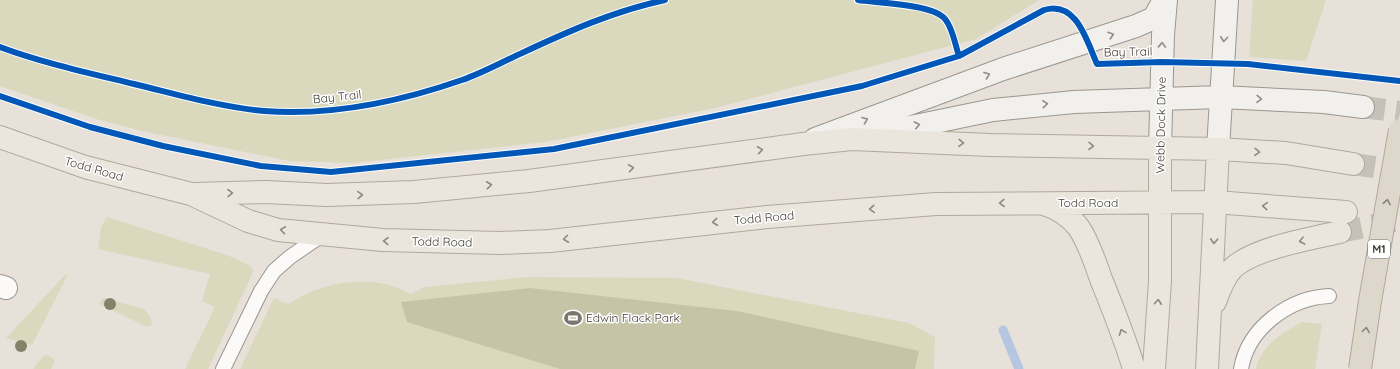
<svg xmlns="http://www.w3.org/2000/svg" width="1400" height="369" font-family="Quicksand,sans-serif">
	<rect width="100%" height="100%" fill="#e7e1da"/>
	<path fill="#dad9be" d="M0,0H1039L976,39L715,108L546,142L353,163L289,161L142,131L96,119L0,86Z
		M1253,0H1326L1306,61L1249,57Z
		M107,217L227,255L249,265L254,270L208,369H185L215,307L202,301L210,274L98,249L101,227Z
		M65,275L67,276L32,345L6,338Z
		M527,277L677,278L909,323L935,337L934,369H240L274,298L288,304C323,281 373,272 411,294L425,287Z
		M104,298L145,309L152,321L151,326H145L100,304L101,300Z
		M1302,322L1322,324L1315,369H1256C1260,346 1282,333 1302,322Z
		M45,354L55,360L51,369H33Z"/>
	<path fill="#c5c4a7" d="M530,288L737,311L919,351L915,369H560L407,322L401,302Z"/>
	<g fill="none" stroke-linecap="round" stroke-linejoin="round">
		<path stroke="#b5c6e1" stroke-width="9" d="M1003,330L1019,369"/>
		<path stroke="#c6c0b9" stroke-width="22" stroke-dasharray="22 11" stroke-linecap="butt" d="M1363,107L1400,112"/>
		<path stroke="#c6c0b9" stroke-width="22" stroke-dasharray="22 11" stroke-linecap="butt" d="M1353,164L1400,171
			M1340,232L1400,220"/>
		<g stroke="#9a9690" stroke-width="16">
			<path id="service" d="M223,369L261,291L274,271L290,257L322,235
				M1241,369C1248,328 1289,298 1329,296"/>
		</g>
		<g stroke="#9a9690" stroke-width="24">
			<path id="minor" d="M0,286L6,288"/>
		</g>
		<g stroke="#9a9690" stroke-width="24">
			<path id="secondary" d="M867,136L993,110L1074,102L1220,97L1324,102L1363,107
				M815,139L1003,69L1136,26L1154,18L1164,0
				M1160,148L1163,35L1166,0
				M1218,149L1227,0"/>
		</g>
		<g stroke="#b0a899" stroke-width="24">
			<path id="primary" d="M0,137L85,167L191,194L248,221L278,230L383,240L500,243L550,241L767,217L936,204L1215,202L1346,212
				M194,194L266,192L327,195L414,192L529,181L803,144L852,139L990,145L1218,149L1286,153L1353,164
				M1044,204C1057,208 1070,216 1079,228C1089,243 1095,262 1101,279C1113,309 1125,338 1134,369
				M1215,302C1219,291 1223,279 1231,270C1250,249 1312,238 1340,232
				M1154,369L1160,281V148
				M1207,369L1218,149"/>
		</g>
		<use href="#service" stroke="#fbfaf9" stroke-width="14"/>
		<use href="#minor" stroke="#fbfaf9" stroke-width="22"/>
		<use href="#secondary" stroke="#f2f0ec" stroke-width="22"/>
		<use href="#primary" stroke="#eae6de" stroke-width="22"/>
		<g stroke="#b0a899" stroke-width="24" stroke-linecap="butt">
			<path id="motorway-bridge" d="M1360,369L1370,301L1400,130"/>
		</g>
		<use href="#motorway-bridge" stroke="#ded8cc" stroke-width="22"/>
		<g stroke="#fff" stroke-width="8">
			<path id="cycleway" d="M858,0C878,3 933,4 945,19C953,28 955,45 959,56
				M0,47C43,63 89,73 134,84C176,94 220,107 264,111C330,116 399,102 462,80C482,73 502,62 522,53C569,31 614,11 665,0
				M0,96L90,127L163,146L261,166L331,172L554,149L862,86L959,56L1044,10C1077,0 1087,42 1097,64L1162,62L1248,64L1400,81"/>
		</g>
		<use href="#cycleway" stroke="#0057b8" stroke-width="6"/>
	</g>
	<g fill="#85826a">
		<circle cx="110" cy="304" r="6"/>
		<circle cx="21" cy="346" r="6"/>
	</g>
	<defs><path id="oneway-chevron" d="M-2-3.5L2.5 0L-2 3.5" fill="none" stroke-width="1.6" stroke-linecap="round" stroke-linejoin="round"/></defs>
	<g stroke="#908d88">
		<use href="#oneway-chevron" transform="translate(1111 35) rotate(-18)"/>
		<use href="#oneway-chevron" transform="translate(1224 39) rotate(95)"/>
		<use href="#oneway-chevron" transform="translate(1162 45) rotate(-88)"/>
		<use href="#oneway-chevron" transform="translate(987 75) rotate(-21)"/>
		<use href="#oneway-chevron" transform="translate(1259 99) rotate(3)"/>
		<use href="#oneway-chevron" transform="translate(1045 104) rotate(-5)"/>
		<use href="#oneway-chevron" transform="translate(865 120) rotate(-21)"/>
		<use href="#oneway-chevron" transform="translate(917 125) rotate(-12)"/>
	</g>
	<g stroke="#8c8882">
		<use href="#oneway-chevron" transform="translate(961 143) rotate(3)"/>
		<use href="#oneway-chevron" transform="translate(1091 146) rotate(1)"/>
		<use href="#oneway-chevron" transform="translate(760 150) rotate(-8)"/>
		<use href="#oneway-chevron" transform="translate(1257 152) rotate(3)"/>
		<use href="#oneway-chevron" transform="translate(631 168) rotate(-8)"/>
		<use href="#oneway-chevron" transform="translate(489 185) rotate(-6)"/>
		<use href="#oneway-chevron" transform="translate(230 193) rotate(-2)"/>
		<use href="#oneway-chevron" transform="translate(360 195) rotate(-2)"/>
		<use href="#oneway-chevron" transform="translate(1002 203) rotate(179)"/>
		<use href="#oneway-chevron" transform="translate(1265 206) rotate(-176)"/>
		<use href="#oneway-chevron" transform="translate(872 209) rotate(176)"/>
		<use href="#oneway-chevron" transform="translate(715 222) rotate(174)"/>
		<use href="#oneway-chevron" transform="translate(283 230) rotate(-172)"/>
		<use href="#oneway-chevron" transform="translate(566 239) rotate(173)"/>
		<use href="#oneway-chevron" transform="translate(386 241) rotate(-177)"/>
		<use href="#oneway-chevron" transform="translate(1214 241) rotate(93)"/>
		<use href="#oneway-chevron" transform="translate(1302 241) rotate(166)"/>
		<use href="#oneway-chevron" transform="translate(1158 302) rotate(-86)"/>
		<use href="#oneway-chevron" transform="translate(1122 332) rotate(-111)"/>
	</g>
	<g stroke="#87827a">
		<use href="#oneway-chevron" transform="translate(1387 202) rotate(-80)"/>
		<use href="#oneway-chevron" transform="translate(1366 330) rotate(-82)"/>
	</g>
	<defs>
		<g id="stadium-bare" transform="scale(1.38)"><path d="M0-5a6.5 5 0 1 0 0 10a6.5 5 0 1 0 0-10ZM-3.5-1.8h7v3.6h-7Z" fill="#7a7670" stroke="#fff" stroke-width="2.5" paint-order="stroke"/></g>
	</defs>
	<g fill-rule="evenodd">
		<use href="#stadium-bare" x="573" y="318"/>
	</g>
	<g text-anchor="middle" stroke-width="3" stroke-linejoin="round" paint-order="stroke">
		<rect fill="#fff" stroke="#797673" stroke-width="1" x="1368" y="240" width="22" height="18" rx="3"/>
		<g font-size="11" font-weight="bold" fill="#403c37">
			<text x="1379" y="253">M1</text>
		</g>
		<g font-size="12" fill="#403c37" stroke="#fff">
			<text transform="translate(1128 52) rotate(-1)" y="4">Bay Trail</text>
			<text transform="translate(337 97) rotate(-6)" y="4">Bay Trail</text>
			<text transform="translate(1161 125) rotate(-89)" y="4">Webb Dock Drive</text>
			<text transform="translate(94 169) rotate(16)" y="4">Todd Road</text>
			<text x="1088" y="207">Todd Road</text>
			<text transform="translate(764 218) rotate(-5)" y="4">Todd Road</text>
			<text transform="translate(442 242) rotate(1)" y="4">Todd Road</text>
		</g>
		<g font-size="12" fill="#403c37" stroke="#fff" text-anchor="start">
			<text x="586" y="322">Edwin Flack Park</text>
		</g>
	</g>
</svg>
